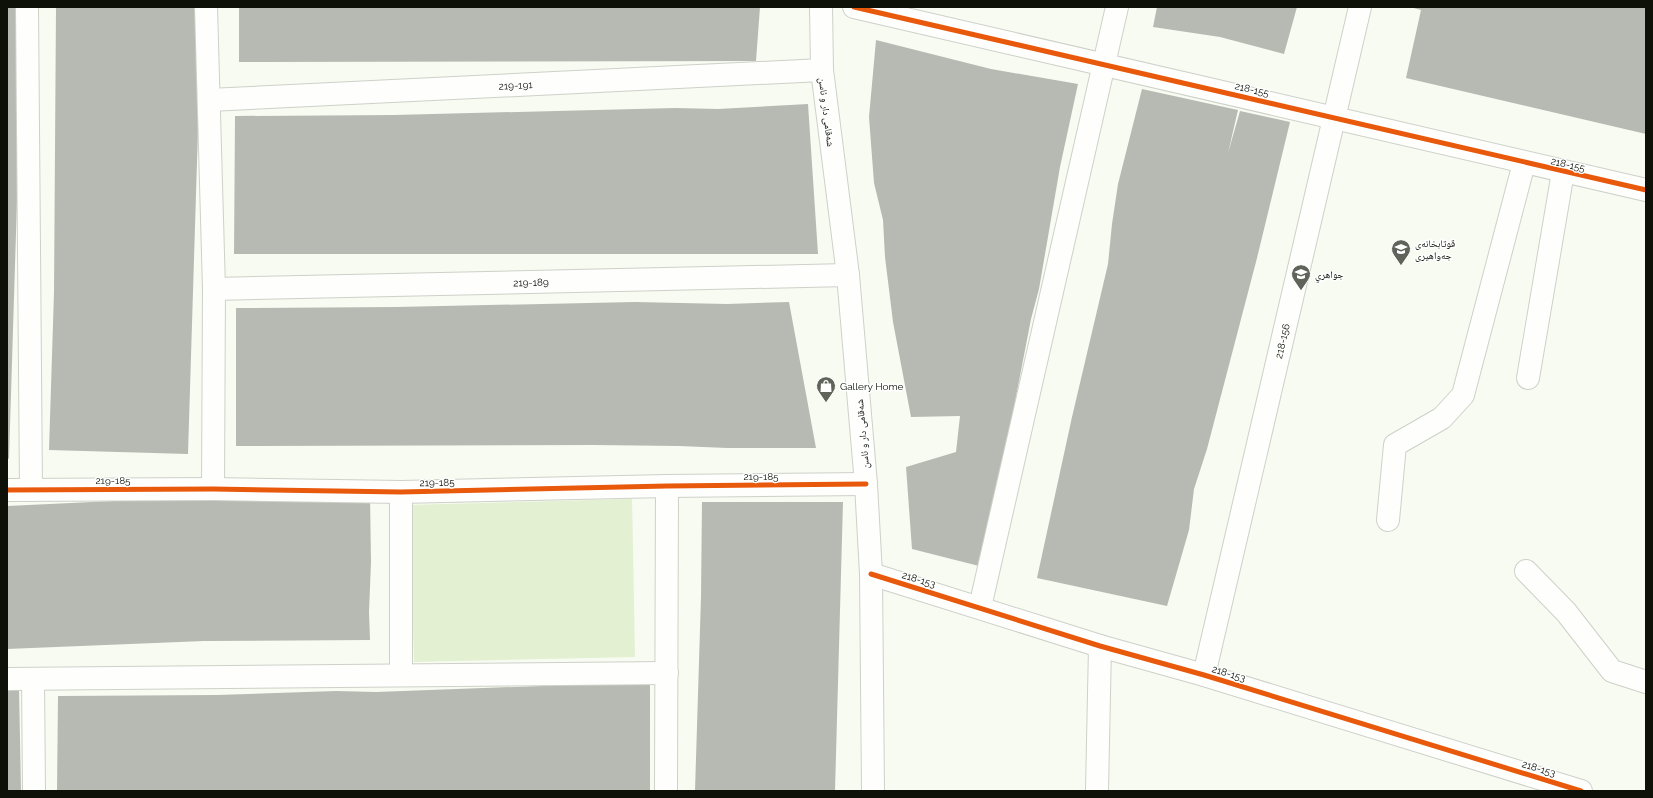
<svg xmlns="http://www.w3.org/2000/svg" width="1653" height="798" font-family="Raleway,'Noto Naskh Arabic',sans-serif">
	<rect width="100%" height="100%" fill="#f7fbf2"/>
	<path fill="#e3f0d1" d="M632,499L635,657L414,662L410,505Z"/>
	<path fill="#b7bab2" d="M7,7H23L9,459L7,458Z
		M56,7H198L199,97L188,454L49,450L54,292Z
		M239,7H760L756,61L239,62Z
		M1157,7H1297L1284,54L1220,37L1153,27Z
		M1410,7H1646V134L1406,78L1421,10Z
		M876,40L991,69L1078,84L1060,167L1039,289L1031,319L983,567L912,549L906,467L956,452L960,416L911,417L893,322L885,257L883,220L874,183L869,117Z
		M1142,89L1238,110L1228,153L1240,111L1290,122L1257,258L1207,449L1194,489L1189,530L1167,606L1037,578L1072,417L1108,264L1112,224L1118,184Z
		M808,104L818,254H234L235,116L394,115L675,108L718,109Z
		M635,302L727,304L789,302L816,448H727L679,446L594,445L236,446V308L396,307Z
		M370,495L371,562L369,612L370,640L204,641L7,649V506L135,500Z
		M702,502H843L835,791H695L701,597Z
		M650,682V791H57L58,696L217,695L336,691L376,692Z
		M7,687H19L21,791H7Z"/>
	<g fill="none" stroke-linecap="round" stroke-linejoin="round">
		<g stroke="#cdd1c8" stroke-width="24">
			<g id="minor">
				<path d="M27,7L31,490"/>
				<path d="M206,7L214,289L213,489"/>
				<path d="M821,7L822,70L848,275L866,484L871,574L873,791"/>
				<path d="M854,7L1646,190"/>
				<path id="s1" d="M209,100L822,70"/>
				<path id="s2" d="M214,289L848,275"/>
				<path d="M1528,378L1563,172"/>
				<path d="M7,490L213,489L401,492L667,486L866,484"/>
				<path d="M401,492V675"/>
				<path d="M1388,520L1395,445L1442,418L1463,395L1524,163"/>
				<path d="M1526,571L1566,612L1612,671L1646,682"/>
				<path d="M871,574L1100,646L1204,675L1581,791"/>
				<path d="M980,607L1117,7"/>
				<path id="s3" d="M1204,675L1360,7"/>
				<path d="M7,679L667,673"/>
				<path d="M33,679L34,791"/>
				<path d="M666,791L667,486"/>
				<path d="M1097,791L1100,646"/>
			</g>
		</g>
		<use href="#minor" stroke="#fefefd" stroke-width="22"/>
		<g stroke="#fff" stroke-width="8">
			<path id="cycleway" d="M854,7L1646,190
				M7,490L213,489L401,492L667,486L866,484
				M871,574L1100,646L1204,675L1581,791"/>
		</g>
		<use href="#cycleway" stroke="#e8590c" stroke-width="5"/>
	</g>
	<defs>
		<g id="school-pin" transform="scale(1)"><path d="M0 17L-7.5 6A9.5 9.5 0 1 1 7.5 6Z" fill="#5f635a" stroke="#fff"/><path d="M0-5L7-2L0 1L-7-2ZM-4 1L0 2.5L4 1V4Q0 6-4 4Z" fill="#fff"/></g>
		<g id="shop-pin" transform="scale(1)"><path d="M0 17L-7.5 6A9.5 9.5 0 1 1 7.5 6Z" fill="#5f635a" stroke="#fff"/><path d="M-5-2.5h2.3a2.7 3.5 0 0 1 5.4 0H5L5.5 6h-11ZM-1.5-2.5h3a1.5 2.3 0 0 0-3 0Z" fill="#fff"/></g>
	</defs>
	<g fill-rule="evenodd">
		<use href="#school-pin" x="1401" y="249"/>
		<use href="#school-pin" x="1301" y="274"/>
		<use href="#shop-pin" x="826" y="386"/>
	</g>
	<g text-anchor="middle" stroke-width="3" stroke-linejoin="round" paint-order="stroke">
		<g font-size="10" fill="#0d1108" stroke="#fff">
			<text dy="4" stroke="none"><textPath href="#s1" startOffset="307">219-191</textPath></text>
			<text transform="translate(1252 89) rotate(13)" y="4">218-155</text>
			<text transform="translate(827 112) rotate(83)" y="4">شەقامی دار و ئاسن</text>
			<text transform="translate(1568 164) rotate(13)" y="4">218-155</text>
			<text dy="4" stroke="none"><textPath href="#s2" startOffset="317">219-189</textPath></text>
			<text dy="4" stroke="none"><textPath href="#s3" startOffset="343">218-156</textPath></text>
			<text transform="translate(862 434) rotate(-95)" y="4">شەقامی دار و ئاسن</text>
			<text x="761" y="480">219-185</text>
			<text x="113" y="484">219-185</text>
			<text transform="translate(437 482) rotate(-1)" y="4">219-185</text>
			<text transform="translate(919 579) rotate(17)" y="4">218-153</text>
			<text transform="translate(1229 673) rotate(17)" y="4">218-153</text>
			<text transform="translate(1539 768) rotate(17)" y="4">218-153</text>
		</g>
		<g font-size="10" fill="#0d1108" stroke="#fff" text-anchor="start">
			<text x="1415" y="247">قوتابخانەی<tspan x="1415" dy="12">جەواهیری</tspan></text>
			<text x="1315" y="278">جواهري</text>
			<text x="840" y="390">Gallery Home</text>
		</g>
	</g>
	<rect width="1653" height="798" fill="none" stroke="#0d1108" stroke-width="16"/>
</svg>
